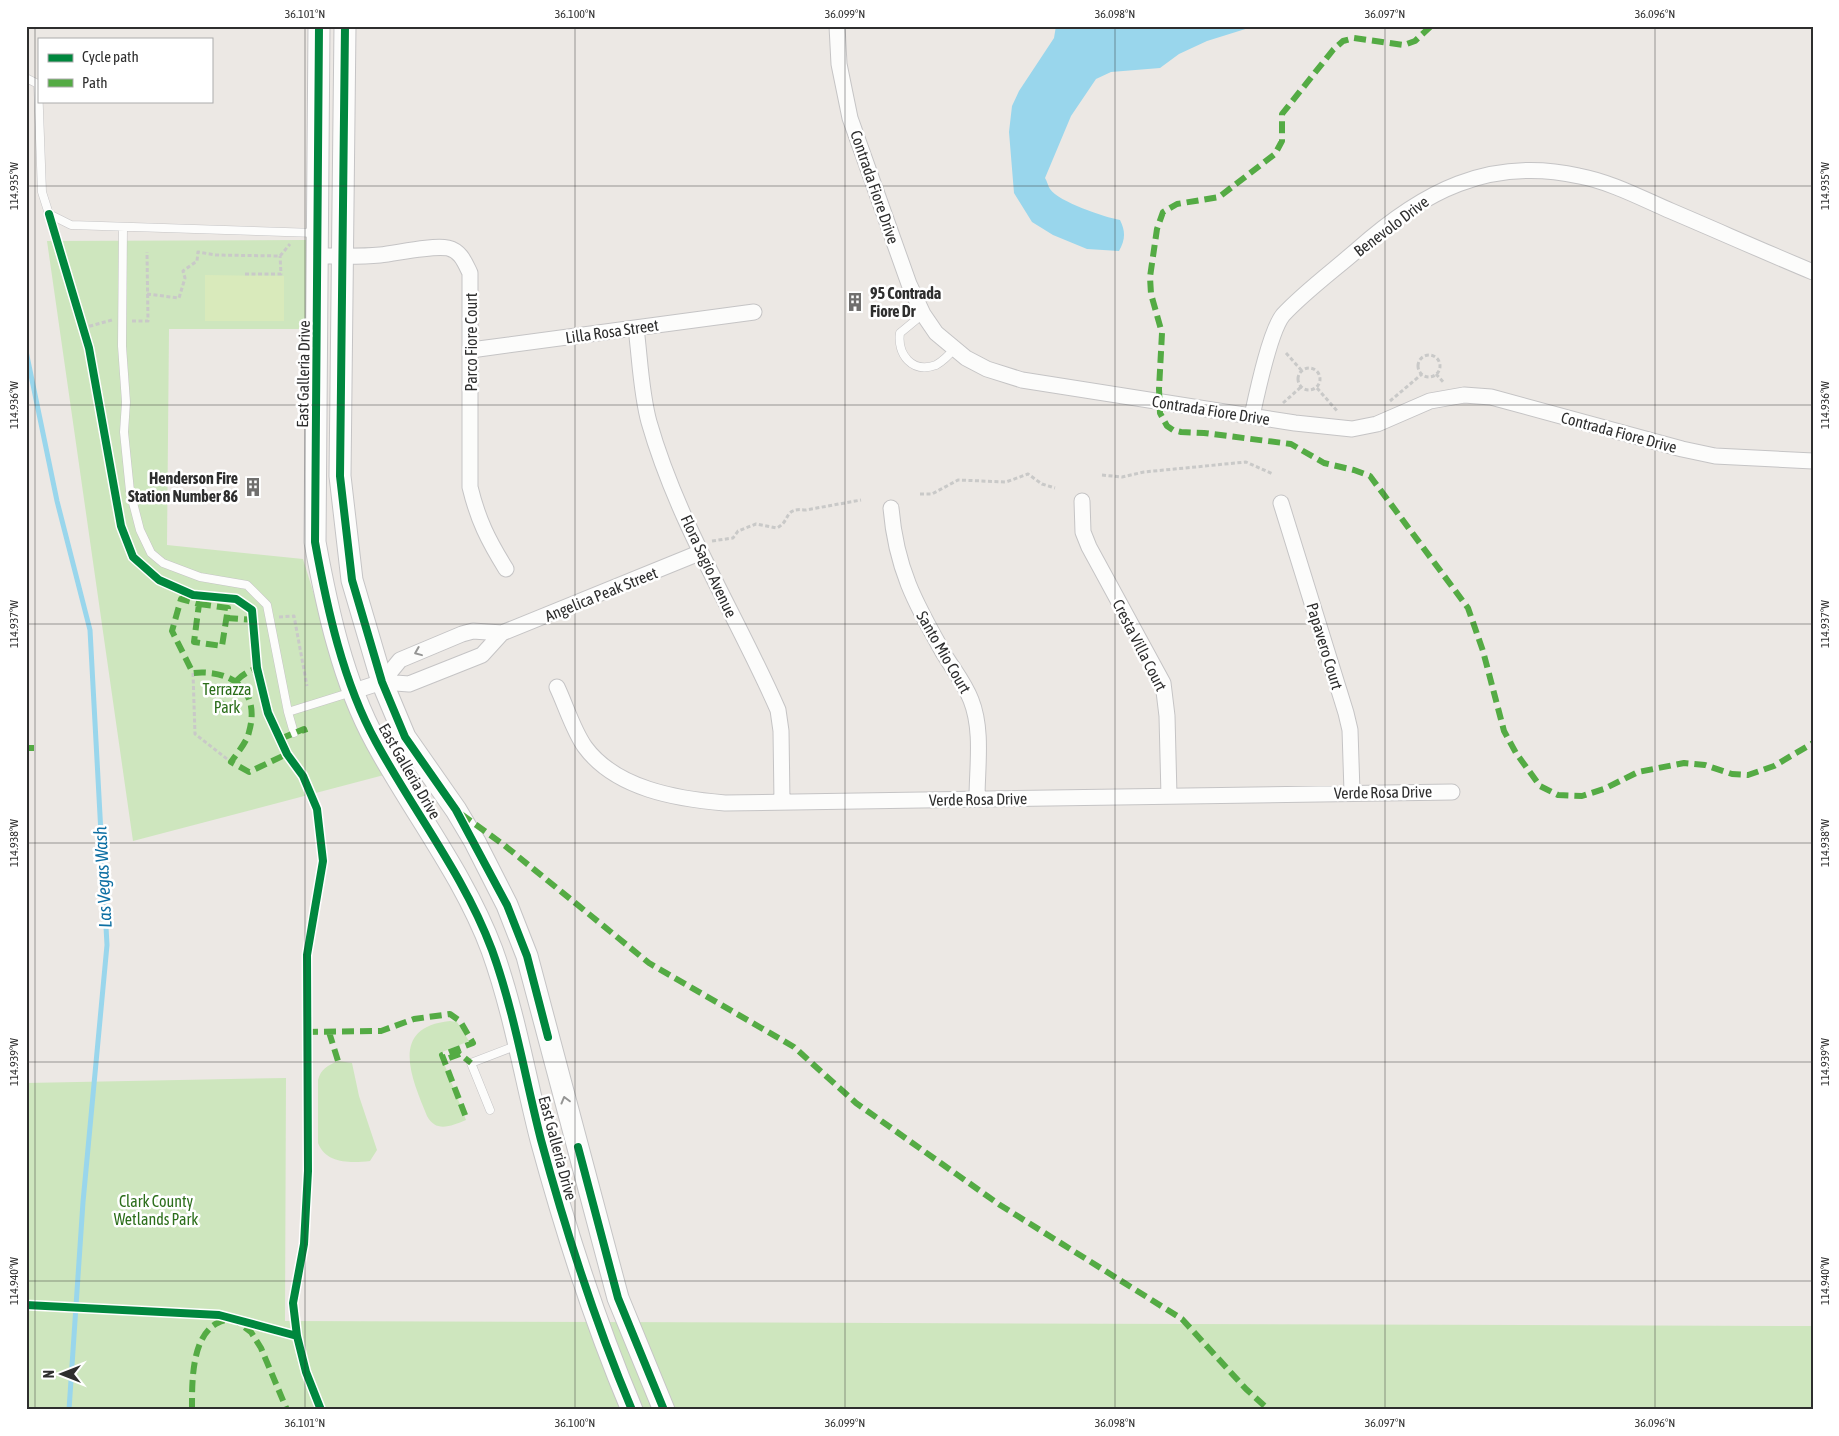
<svg xmlns="http://www.w3.org/2000/svg" width="1839" height="1436" font-family="'Asap Condensed',sans-serif">
	<rect width="100%" height="100%" fill="#ece8e4"/>
	<path fill="#cee6be" d="M306,240V329H169L167,545L303,559L349,708L384,775L133,841L47,241Z
		M450,1021L457,1022L469,1041L440,1053L466,1120C451,1126 436,1133 427,1116C412,1079 388,1027 450,1021Z
		M338,1061L352,1063L359,1096L377,1150L370,1161C351,1163 326,1164 318,1143V1080C321,1069 327,1066 338,1061Z
		M286,1078L285,1321L1813,1326V1410H26V1083Z"/>
	<path fill="#d9eabb" d="M205,275L284,276V321H205Z"/>
	<path fill="#99d6ec" d="M1056,26H1255L1207,41L1179,54L1160,68L1111,72L1096,79L1071,116L1045,178C1047,181 1048,186 1050,189C1059,202 1104,217 1120,220C1126,232 1125,240 1119,251L1087,249L1053,235L1032,222L1014,193L1009,132L1012,106L1019,91L1054,38Z"/>
	<g fill="none" stroke-linecap="round" stroke-linejoin="round">
		<path stroke="#99d6ec" stroke-width="5" d="M26,351L57,501L90,630L107,945L83,1202L69,1410"/>
		<g stroke="#c5c4c5" stroke-width="9">
			<path id="service" d="M26,78L38,84L42,192L49,214L71,225L316,233
				M123,227L122,346L126,402L124,432L130,491L140,530L151,553L163,563L200,577L247,585L267,605L288,712L352,692
				M923,314L900,333C897,354 912,374 936,365C943,361 949,355 954,349
				M288,712L294,733
				M490,1110L471,1063L518,1045"/>
		</g>
		<g stroke="#c5c4c5" stroke-width="17">
			<path id="minor" d="M837,26L839,64L850,118L909,284L923,314L936,333L966,358L987,369L1022,380L1295,423L1352,429L1377,424L1430,401L1464,395L1491,397L1682,449L1715,456L1813,461
				M318,256C338,256 359,257 380,255C398,253 432,245 448,248C461,251 465,263 470,273V487C478,520 488,540 506,569
				M636,328C640,359 641,393 649,422C678,524 736,614 778,710L781,731L782,801
				M471,350L754,312
				M1252,416C1257,393 1270,331 1283,315C1303,293 1334,270 1357,250C1422,192 1489,156 1579,176C1611,182 1641,198 1671,211C1718,231 1765,252 1813,272
				M1082,501L1083,532L1089,547L1163,683L1167,716L1169,796
				M1281,503L1346,713L1350,730L1352,792
				M891,508C896,568 915,603 944,654C953,669 965,684 971,700C983,730 977,767 977,799
				M382,682L400,660L462,634L473,631L502,633
				M557,687C566,706 573,730 585,747C616,789 677,799 725,803L1452,792
				M354,691L382,682L409,684L472,659L482,655L502,633L699,553"/>
		</g>
		<g stroke="#c5c4c5" stroke-width="23">
			<path id="secondary" d="M319,26L315,542C327,608 343,682 376,742C414,812 464,875 492,950C514,1011 525,1077 541,1140C566,1232 595,1322 632,1410
				M345,26L340,476L352,580L382,682L405,737L456,810L475,842L507,905L527,956L618,1298L664,1410"/>
		</g>
		<path stroke="#c9c9c8" stroke-width="3" stroke-dasharray="4 2.5" stroke-linecap="butt" d="M245,274H281L280,256
			M147,294L179,298L185,278L183,271L197,261L198,252L216,255L280,256L290,244
			M132,321H148L147,252
			M83,328L112,320
			M1286,353L1302,371
			M1418 366a11 11 0 1 1 22 0a11 11 0 1 1-22 0Z
			M1298 379a11 11 0 1 1 22 0a11 11 0 1 1-22 0Z
			M1436,374L1444,383
			M1317,388L1338,412
			M1390,401L1422,374
			M1283,403L1301,387
			M1102,475L1122,477L1144,472L1246,462L1273,474
			M920,494H932L958,480L1006,482L1028,474L1042,484L1055,488
			M712,541L733,538L738,531L756,524L777,528C791,521 783,507 806,510L861,500
			M279,617L294,616L307,686
			M193,673L195,734L231,762"/>
		<use href="#service" stroke="#fcfcfb" stroke-width="8"/>
		<use href="#minor" stroke="#fcfcfb" stroke-width="15"/>
		<use href="#secondary" stroke="#fcfcfb" stroke-width="21"/>
		<path stroke="#54ab44" stroke-width="6" stroke-dasharray="12 6" stroke-linecap="butt" d="M1431,26L1415,41L1404,45L1354,38L1343,41L1333,50L1282,114V141L1275,154L1219,197L1177,204L1163,212L1157,229L1150,277L1151,294L1162,333L1159,389L1160,413L1167,426L1173,430L1181,432L1204,433L1291,444L1324,463L1354,470L1370,476L1468,608L1483,651L1504,731L1516,753L1540,786L1558,795L1582,796L1604,789L1638,772L1684,763L1705,765L1732,774L1748,775L1774,766L1813,743
			M199,604L228,608L222,646L194,642L199,604L181,599L172,631L193,673C231,669 261,690 249,732C247,742 237,753 231,762L249,772L287,754
			M226,618L256,620
			M222,713C227,690 235,676 257,668
			M280,739L304,729L307,737
			M26,748H34
			M461,814L504,845L649,963L794,1047L856,1103L1000,1205L1182,1319L1246,1389L1269,1410
			M306,1032L381,1031L414,1019L450,1014L460,1021L473,1043L442,1055L467,1120
			M329,1032L338,1061
			M449,1058L460,1054L471,1063
			M192,1410C192,1385 191,1341 214,1325C218,1322 226,1320 232,1318L251,1332L261,1348L287,1410"/>
		<g stroke="#fff" stroke-width="11">
			<path id="cycleway" d="M319,26L315,542C327,608 343,682 376,742C414,812 464,875 492,950C514,1011 525,1077 541,1140C566,1232 595,1322 632,1410
				M345,26L340,476L352,580L382,682L405,737L456,810L507,905L527,956L548,1037
				M49,214L89,348L121,526L133,557L159,580L193,595L236,599L252,610L257,668L268,713L287,754L303,776L317,809L323,861L307,955L308,1171L304,1244L293,1303L297,1336
				M578,1147L618,1298L664,1410
				M26,1305L219,1315L297,1336L306,1372L321,1410"/>
		</g>
		<use href="#cycleway" stroke="#00873e" stroke-width="8"/>
	</g>
	<defs><path id="oneway-chevron" d="M-2-3.5L2.5 0L-2 3.5" fill="none" stroke-width="1.6" stroke-linecap="round" stroke-linejoin="round" transform="scale(1.25)"/></defs>
	<g stroke="#959594">
		<use href="#oneway-chevron" transform="translate(418 652) rotate(158)"/>
		<use href="#oneway-chevron" transform="translate(565 1100) rotate(-105)"/>
	</g>
	<path fill="none" stroke="#2e2e2e" stroke-width="1" stroke-opacity="0.45" d="M35,26V1410M305,26V1410M575,26V1410M845,26V1410M1115,26V1410M1385,26V1410M1655,26V1410M26,186H1813M26,405H1813M26,624H1813M26,843H1813M26,1062H1813M26,1281H1813"/>
	<defs>
		<g id="building-bare" transform="scale(1.5)"><path d="M-4-6H4V6H1V3H-1V6H-4ZM-2.5-4.3h1.7v1.8h-1.7ZM.8-4.3h1.7v1.8H.8ZM-2.5-1h1.7V.8h-1.7ZM.8-1h1.7V.8H.8Z" fill="#706f6e" stroke="#fff" stroke-width="2.5" paint-order="stroke"/></g>
	</defs>
	<g fill-rule="evenodd">
		<use href="#building-bare" x="855" y="302"/>
		<use href="#building-bare" x="253" y="487"/>
	</g>
	<g text-anchor="middle" stroke-width="5" stroke-linejoin="round" paint-order="stroke">
		<g font-size="16" fill="#2e2e2e" stroke="#fff">
			<text transform="translate(875 187) rotate(71)" y="6">Contrada Fiore Drive</text>
			<text transform="translate(1391 226) rotate(-37)" y="6">Benevolo Drive</text>
			<text transform="translate(612 331) rotate(-8)" y="6">Lilla Rosa Street</text>
			<text transform="translate(471 342) rotate(-90)" y="6">Parco Fiore Court</text>
			<text transform="translate(303 374) rotate(-89)" y="6">East Galleria Drive</text>
			<text transform="translate(1211 410) rotate(9)" y="6">Contrada Fiore Drive</text>
			<text transform="translate(1619 432) rotate(15)" y="6">Contrada Fiore Drive</text>
			<text transform="translate(709 566) rotate(65)" y="6">Flora Sagio Avenue</text>
			<text transform="translate(601 594) rotate(-22)" y="6">Angelica Peak Street</text>
			<text transform="translate(1140 645) rotate(63)" y="6">Cresta Villa Court</text>
			<text transform="translate(1325 646) rotate(73)" y="6">Papavero Court</text>
			<text transform="translate(944 652) rotate(60)" y="6">Santo Mio Court</text>
			<text transform="translate(410 771) rotate(60)" y="6">East Galleria Drive</text>
			<text transform="translate(1383 792) rotate(-1)" y="6">Verde Rosa Drive</text>
			<text transform="translate(978 799) rotate(-1)" y="6">Verde Rosa Drive</text>
			<text transform="translate(558 1148) rotate(75)" y="6">East Galleria Drive</text>
		</g>
		<g font-size="16" font-weight="bold" fill="#2e2e2e" stroke="#fff" text-anchor="start">
			<text x="870" y="299">95 Contrada<tspan x="870" dy="18">Fiore Dr</tspan></text>
			<text x="238" y="484" text-anchor="end">Henderson Fire<tspan x="238" dy="18">Station Number 86</tspan></text>
		</g>
		<g font-size="16" fill="#2c6e1b" stroke="#fff">
			<text x="227" y="695">Terrazza<tspan x="227" dy="18">Park</tspan></text>
			<text x="156" y="1207">Clark County<tspan x="156" dy="18">Wetlands Park</tspan></text>
		</g>
		<g font-size="18" font-style="italic" fill="#0d6fa3" stroke="#fff">
			<text transform="translate(103 877) rotate(-93)" y="6">Las Vegas Wash</text>
		</g>
	</g>
	<rect width="1839" height="1436" fill="none" stroke="#ffffff" stroke-width="55"/>
	<rect x="38" y="38" width="175" height="65" fill="#ffffff" stroke="#ababab"/>
	<rect x="48" y="54" width="25" height="8" fill="#00873e" stroke="#ababab"/>
	<text x="82" y="62" font-size="15" fill="#2e2e2e">Cycle path</text>
	<rect x="48" y="79" width="25" height="8" fill="#54ab44" stroke="#ababab"/>
	<text x="82" y="88" font-size="15" fill="#2e2e2e">Path</text>
	<g transform="translate(62 1374) rotate(270)" stroke="#ffffff" stroke-width="4" paint-order="stroke">
	<path d="M0-4L9 19L0 12L-9 19Z" fill="#2e2e2e"/>
	<text y="-8" font-size="14" font-weight="bold" text-anchor="middle" fill="#2e2e2e">N</text>
	</g>
	<rect x="28" y="28" width="1784" height="1380" fill="none" stroke="#2e2e2e" stroke-width="2"/>
	<g font-size="12" text-anchor="middle" fill="#2e2e2e">
		<text x="305" y="18">36.101°N</text>
		<text x="575" y="18">36.100°N</text>
		<text x="845" y="18">36.099°N</text>
		<text x="1115" y="18">36.098°N</text>
		<text x="1385" y="18">36.097°N</text>
		<text x="1655" y="18">36.096°N</text>
		<text transform="translate(1825 186) rotate(-90)" y="4">114.935°W</text>
		<text transform="translate(14 186) rotate(-90)" y="4">114.935°W</text>
		<text transform="translate(1825 405) rotate(-90)" y="4">114.936°W</text>
		<text transform="translate(14 405) rotate(-90)" y="4">114.936°W</text>
		<text transform="translate(1825 624) rotate(-90)" y="4">114.937°W</text>
		<text transform="translate(14 624) rotate(-90)" y="4">114.937°W</text>
		<text transform="translate(1825 843) rotate(-90)" y="4">114.938°W</text>
		<text transform="translate(14 843) rotate(-90)" y="4">114.938°W</text>
		<text transform="translate(1825 1062) rotate(-90)" y="4">114.939°W</text>
		<text transform="translate(14 1062) rotate(-90)" y="4">114.939°W</text>
		<text transform="translate(1825 1281) rotate(-90)" y="4">114.940°W</text>
		<text transform="translate(14 1281) rotate(-90)" y="4">114.940°W</text>
		<text x="305" y="1427">36.101°N</text>
		<text x="575" y="1427">36.100°N</text>
		<text x="845" y="1427">36.099°N</text>
		<text x="1115" y="1427">36.098°N</text>
		<text x="1385" y="1427">36.097°N</text>
		<text x="1655" y="1427">36.096°N</text>
	</g>
</svg>
